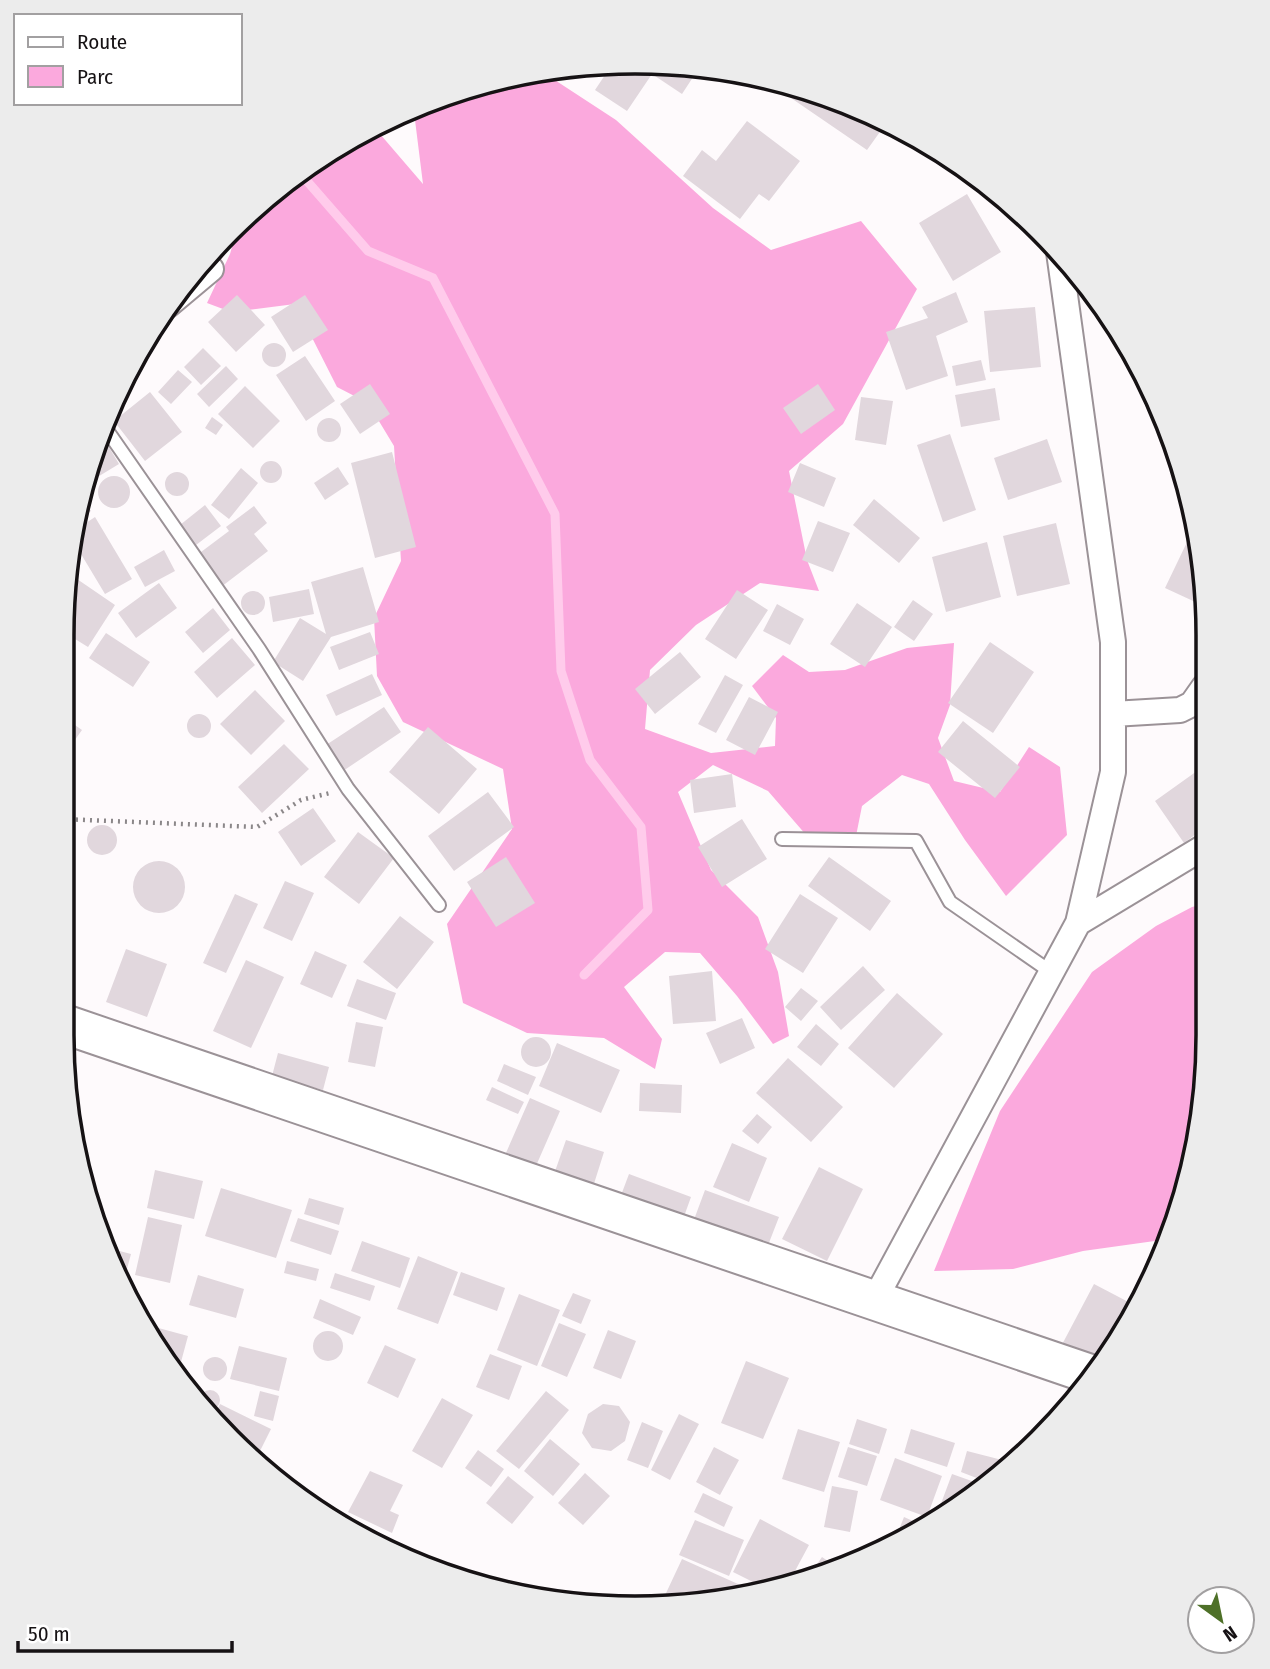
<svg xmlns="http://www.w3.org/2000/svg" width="1270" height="1669" font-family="'Fira Sans Condensed',sans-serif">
	<rect width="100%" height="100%" fill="#fefafc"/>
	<path fill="#fba9dd" d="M541,71L616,120L713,208L771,250L861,221L917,289L843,424L789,471L807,560L819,591L760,583L696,625L650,670L645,729L711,753L775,746L776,718L752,686L783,655L809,672L845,670L907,648L954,643L950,705L938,738L954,781L1000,792L1029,747L1060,767L1067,835L1006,896L965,840L929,784L902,775L862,806L854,846L807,836L768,791L713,765L678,792L711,870L758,917L778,972L789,1036L773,1044L737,996L700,953L665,952L624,987L662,1039L655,1069L604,1038L527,1033L463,1003L447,924L512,829L503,769L403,722L377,676L374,618L401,561L394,446L368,403L337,387L295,304L231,312L207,303L230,254L236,233L316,158L374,127L423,184L415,120L423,103L523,72Z
		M1204,904V1109L1178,1219L1169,1239L1083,1251L1013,1269L934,1271L1000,1111L1092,972L1156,926L1192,907Z"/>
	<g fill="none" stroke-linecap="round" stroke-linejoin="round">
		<path stroke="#ffcbeb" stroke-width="9" d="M300,173L368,251L433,278L555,514L561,671L590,760L641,827L648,910L584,975"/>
	</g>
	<path fill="#e1d7dd" d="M639,62L642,63L699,68L682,94L652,74L627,111L595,90L613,63Z
		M775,81L854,105L887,122L867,150L772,85Z
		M747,121L800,161L769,201L759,194L740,219L683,176L702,150L716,161Z
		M967,194L1001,252L953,281L919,223Z
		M956,292L968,322L936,336L948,376L906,390L886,332L928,318L922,307Z
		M237,295L265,325L236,352L208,322Z
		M305,295L328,330L293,352L271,317Z
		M1035,307L1041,367L990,372L984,311Z
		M262 355a12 12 0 1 1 24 0a12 12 0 1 1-24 0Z
		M203,348L221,366L201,385L184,367Z
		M305,356L335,401L306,421L276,375Z
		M981,360L986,380L956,386L952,366Z
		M226,366L238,379L209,407L197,394Z
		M178,370L192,382L171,404L158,392Z
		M370,384L390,414L360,434L340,404Z
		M818,384L835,410L801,434L783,408Z
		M245,386L280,421L253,448L218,414Z
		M995,388L1000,420L961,427L955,395Z
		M150,392L182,432L145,461L114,421Z
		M861,397L893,401L886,445L855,440Z
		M212,417L223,425L216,435L205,428Z
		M317 430a12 12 0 1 1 24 0a12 12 0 1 1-24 0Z
		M950,434L976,510L943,522L917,445Z
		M104,439L119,464L86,484L83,480L97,443Z
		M1047,439L1062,482L1008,500L994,458Z
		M392,452L416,547L375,558L351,463Z
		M260 472a11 11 0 1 1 22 0a11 11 0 1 1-22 0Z
		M800,463L836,478L824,507L788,492Z
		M338,467L349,484L325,500L314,483Z
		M241,468L258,483L229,519L211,505Z
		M165 484a12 12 0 1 1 24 0a12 12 0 1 1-24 0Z
		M98 492a16 16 0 1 1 32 0a16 16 0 1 1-32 0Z
		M80,493L91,511L75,520L79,498Z
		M874,499L920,538L899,563L853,525Z
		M205,505L221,526L196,545L180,525Z
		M254,506L267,523L254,534L268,551L221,587L197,555L229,531L226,527Z
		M95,517L132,579L105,594L72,539L74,531Z
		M818,521L850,533L833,572L802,560Z
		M1056,523L1070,584L1017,596L1003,536Z
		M1189,538L1200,543L1204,561V606L1165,588Z
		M987,542L1001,597L946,612L932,557Z
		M164,550L175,571L145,587L134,567Z
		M363,567L379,622L331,637L303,681L273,662L300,618L326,634L311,582Z
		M77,579L115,605L88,647L62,631V601Z
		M159,583L177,608L136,638L118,613Z
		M309,589L314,614L273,622L269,597Z
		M737,590L768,610L736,659L705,639Z
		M241 603a12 12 0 1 1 24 0a12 12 0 1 1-24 0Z
		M913,600L933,614L914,641L894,627Z
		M857,603L892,627L865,667L830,644Z
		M777,604L804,619L790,645L763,631Z
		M213,608L230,630L203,653L185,632Z
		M370,632L379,654L339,670L330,647Z
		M106,633L150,662L133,687L89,658Z
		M232,638L255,665L217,698L194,672Z
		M990,642L1034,672L993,733L948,703Z
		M680,652L701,677L655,714L635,689Z
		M372,674L382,695L336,716L326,695Z
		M725,675L743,685L716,733L698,724Z
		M255,690L285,721L251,755L220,724Z
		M749,697L778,712L755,755L726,740Z
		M384,707L401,732L343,771L326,745Z
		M187 726a12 12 0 1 1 24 0a12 12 0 1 1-24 0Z
		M62,716L82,730L62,758Z
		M963,721L1020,767L995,798L938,752Z
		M428,727L477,769L439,814L389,772Z
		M284,744L309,769L262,813L238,787Z
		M1204,766V828L1184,843L1155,801Z
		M732,774L736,807L694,813L690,780Z
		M62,787L68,790L70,798L62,807Z
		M488,792L514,827L454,871L428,836Z
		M313,808L336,841L301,866L278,832Z
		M742,819L767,859L722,887L698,847Z
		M87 840a15 15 0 1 1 30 0a15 15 0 1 1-30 0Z
		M358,832L394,858L359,904L324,877Z
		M506,857L535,903L496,927L467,882Z
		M829,857L891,901L870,931L808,886Z
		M133 887a26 26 0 1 1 52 0a26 26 0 1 1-52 0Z
		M285,881L314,893L292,941L263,928Z
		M235,894L258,904L226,973L203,963Z
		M800,894L838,918L803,973L765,949Z
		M400,916L434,942L397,989L363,962Z
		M126,949L167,964L147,1017L106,1002Z
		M315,951L347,965L332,998L300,984Z
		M246,960L284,977L251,1048L213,1031Z
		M863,966L885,990L841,1030L820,1007Z
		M712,971L716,1021L673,1024L669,976Z
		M357,979L396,993L386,1020L347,1006Z
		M801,988L818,1001L801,1021L785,1007Z
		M897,993L943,1034L894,1088L848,1048Z
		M742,1018L755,1048L720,1064L706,1033Z
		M356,1022L383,1027L375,1067L348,1062Z
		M816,1024L839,1044L821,1066L797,1047Z
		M521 1052a15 15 0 1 1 30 0a15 15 0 1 1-30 0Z
		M557,1043L620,1070L601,1113L539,1086Z
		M278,1053L329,1067L323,1090L272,1076Z
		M788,1058L843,1107L811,1142L756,1093Z
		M504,1064L536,1077L528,1095L497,1081Z
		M640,1083L682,1085L681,1113L639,1111Z
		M492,1087L524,1102L518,1114L486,1100Z
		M530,1098L560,1111L532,1175L502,1162Z
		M757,1114L772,1127L758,1144L742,1131Z
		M566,1140L604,1152L592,1190L553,1177Z
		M732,1143L767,1158L749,1202L713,1187Z
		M819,1167L863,1189L827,1261L782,1239Z
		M155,1170L203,1181L194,1219L147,1208Z
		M629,1174L691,1197L682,1222L620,1198Z
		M221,1188L292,1210L276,1258L205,1236Z
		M705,1190L779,1217L765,1253L692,1225Z
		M309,1198L344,1208L339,1225L304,1214Z
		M148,1217L182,1225L170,1283L135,1275Z
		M298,1218L339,1231L331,1255L290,1241Z
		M362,1241L410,1258L400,1288L351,1271Z
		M108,1248L131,1254L123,1284Z
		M418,1256L458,1272L438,1324L397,1309Z
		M287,1261L319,1269L316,1281L284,1273Z
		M461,1272L505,1288L497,1311L453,1295Z
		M335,1273L375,1286L370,1301L330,1288Z
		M198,1275L244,1289L236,1318L189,1305Z
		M1094,1284L1138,1307L1132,1321L1094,1373L1057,1354Z
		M573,1293L591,1300L581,1324L562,1316Z
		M519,1294L560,1310L537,1366L497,1350Z
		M320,1299L361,1317L353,1335L313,1318Z
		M140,1323L188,1336L178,1373Z
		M559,1323L586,1334L567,1377L541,1366Z
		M608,1330L636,1341L621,1379L593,1368Z
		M313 1346a15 15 0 1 1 30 0a15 15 0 1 1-30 0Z
		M385,1345L416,1359L398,1398L367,1383Z
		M239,1346L287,1358L279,1391L230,1379Z
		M490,1354L522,1366L509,1400L476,1387Z
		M203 1369a12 12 0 1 1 24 0a12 12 0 1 1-24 0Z
		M746,1361L789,1378L763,1439L721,1423Z
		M200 1400a10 10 0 1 1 20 0a10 10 0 1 1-20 0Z
		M260,1391L279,1396L273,1421L254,1416Z
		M546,1391L569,1410L519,1469L496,1451Z
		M442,1398L473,1415L442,1468L412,1451Z
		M220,1404L271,1429L256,1459L230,1440L213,1418Z
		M603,1404L619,1406L630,1422L625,1441L611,1451L592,1448L582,1433L588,1414Z
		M679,1414L699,1424L670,1480L651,1470Z
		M857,1419L887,1429L879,1454L849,1444Z
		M642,1422L663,1431L648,1468L627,1460Z
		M798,1429L840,1442L824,1492L782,1479Z
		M911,1429L955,1443L947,1467L904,1453Z
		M550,1439L580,1464L553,1496L524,1471Z
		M714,1447L739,1460L720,1495L696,1482Z
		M848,1447L877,1456L867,1486L838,1477Z
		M478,1450L504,1469L491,1487L465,1468Z
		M967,1451L1006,1461L1008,1452L1017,1456L987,1482L961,1472Z
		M895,1458L942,1476L927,1517L880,1500Z
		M370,1471L403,1485L390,1511L399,1515L392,1533L348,1512Z
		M585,1473L610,1496L583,1525L558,1503Z
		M952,1474L983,1485L954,1511L939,1518L936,1517Z
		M508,1476L534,1497L512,1524L486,1503Z
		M832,1486L858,1491L850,1532L824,1527Z
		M703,1493L733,1507L724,1527L694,1512Z
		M904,1517L924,1526L895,1540Z
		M760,1519L809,1545L788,1584L765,1588L733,1572Z
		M695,1520L744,1540L729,1576L679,1555Z
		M822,1557L838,1568L819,1577L806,1580Z
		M682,1559L747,1588L745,1592L672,1607L660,1606Z"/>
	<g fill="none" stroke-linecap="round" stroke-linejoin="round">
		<g stroke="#9b9297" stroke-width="16">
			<path id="lane" d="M104,426L259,649L348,789L439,905
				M782,839L916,841L950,902L1051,972"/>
		</g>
		<g stroke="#9b9297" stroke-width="28">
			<path id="street" d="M168,305L211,269
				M1113,714L1180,710L1192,704L1204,687
				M1078,923L1204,847
				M875,1299L1078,923L1113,772V642L1059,252"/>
		</g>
		<g stroke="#9b9297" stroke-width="42">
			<path id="highway" d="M61,1023L1093,1375"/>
		</g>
		<path stroke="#8b8789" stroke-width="4.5" stroke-dasharray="2 5" stroke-linecap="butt" d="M62,819L257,827L301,800L330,793"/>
		<use href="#lane" stroke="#fff" stroke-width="12"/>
		<use href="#street" stroke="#fff" stroke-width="24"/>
		<use href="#highway" stroke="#fff" stroke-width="38"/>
	</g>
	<path d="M0 0H1270V1669H0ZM635 74H635A561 561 0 0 1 1196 635V1035A561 561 0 0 1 635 1596H635A561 561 0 0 1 74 1035V635A561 561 0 0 1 635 74Z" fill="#ececec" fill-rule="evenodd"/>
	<path fill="none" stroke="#161214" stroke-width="3.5" d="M635 74H635A561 561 0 0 1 1196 635V1035A561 561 0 0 1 635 1596H635A561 561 0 0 1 74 1035V635A561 561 0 0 1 635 74Z"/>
	<rect x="14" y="14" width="228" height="91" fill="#ffffff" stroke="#a2a0a1" stroke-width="2"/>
	<rect x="28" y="37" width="35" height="10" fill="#ffffff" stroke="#a2a0a1" stroke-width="2"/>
	<text x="77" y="49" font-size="21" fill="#161214">Route</text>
	<rect x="28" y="66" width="35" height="21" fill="#fba9dd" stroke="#a2a0a1" stroke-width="2"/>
	<text x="77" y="84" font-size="21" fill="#161214">Parc</text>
	<g transform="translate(1221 1620) rotate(147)"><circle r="33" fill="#ffffff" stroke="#a2a0a1" stroke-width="2"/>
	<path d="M0-5L12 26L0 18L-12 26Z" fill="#4e7028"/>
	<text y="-10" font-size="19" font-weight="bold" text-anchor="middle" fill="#161214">N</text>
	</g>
	<path d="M18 1641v10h214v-10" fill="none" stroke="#161214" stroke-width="3.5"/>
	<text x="28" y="1641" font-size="21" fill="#161214" stroke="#ffffff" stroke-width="5" paint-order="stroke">50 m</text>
</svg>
